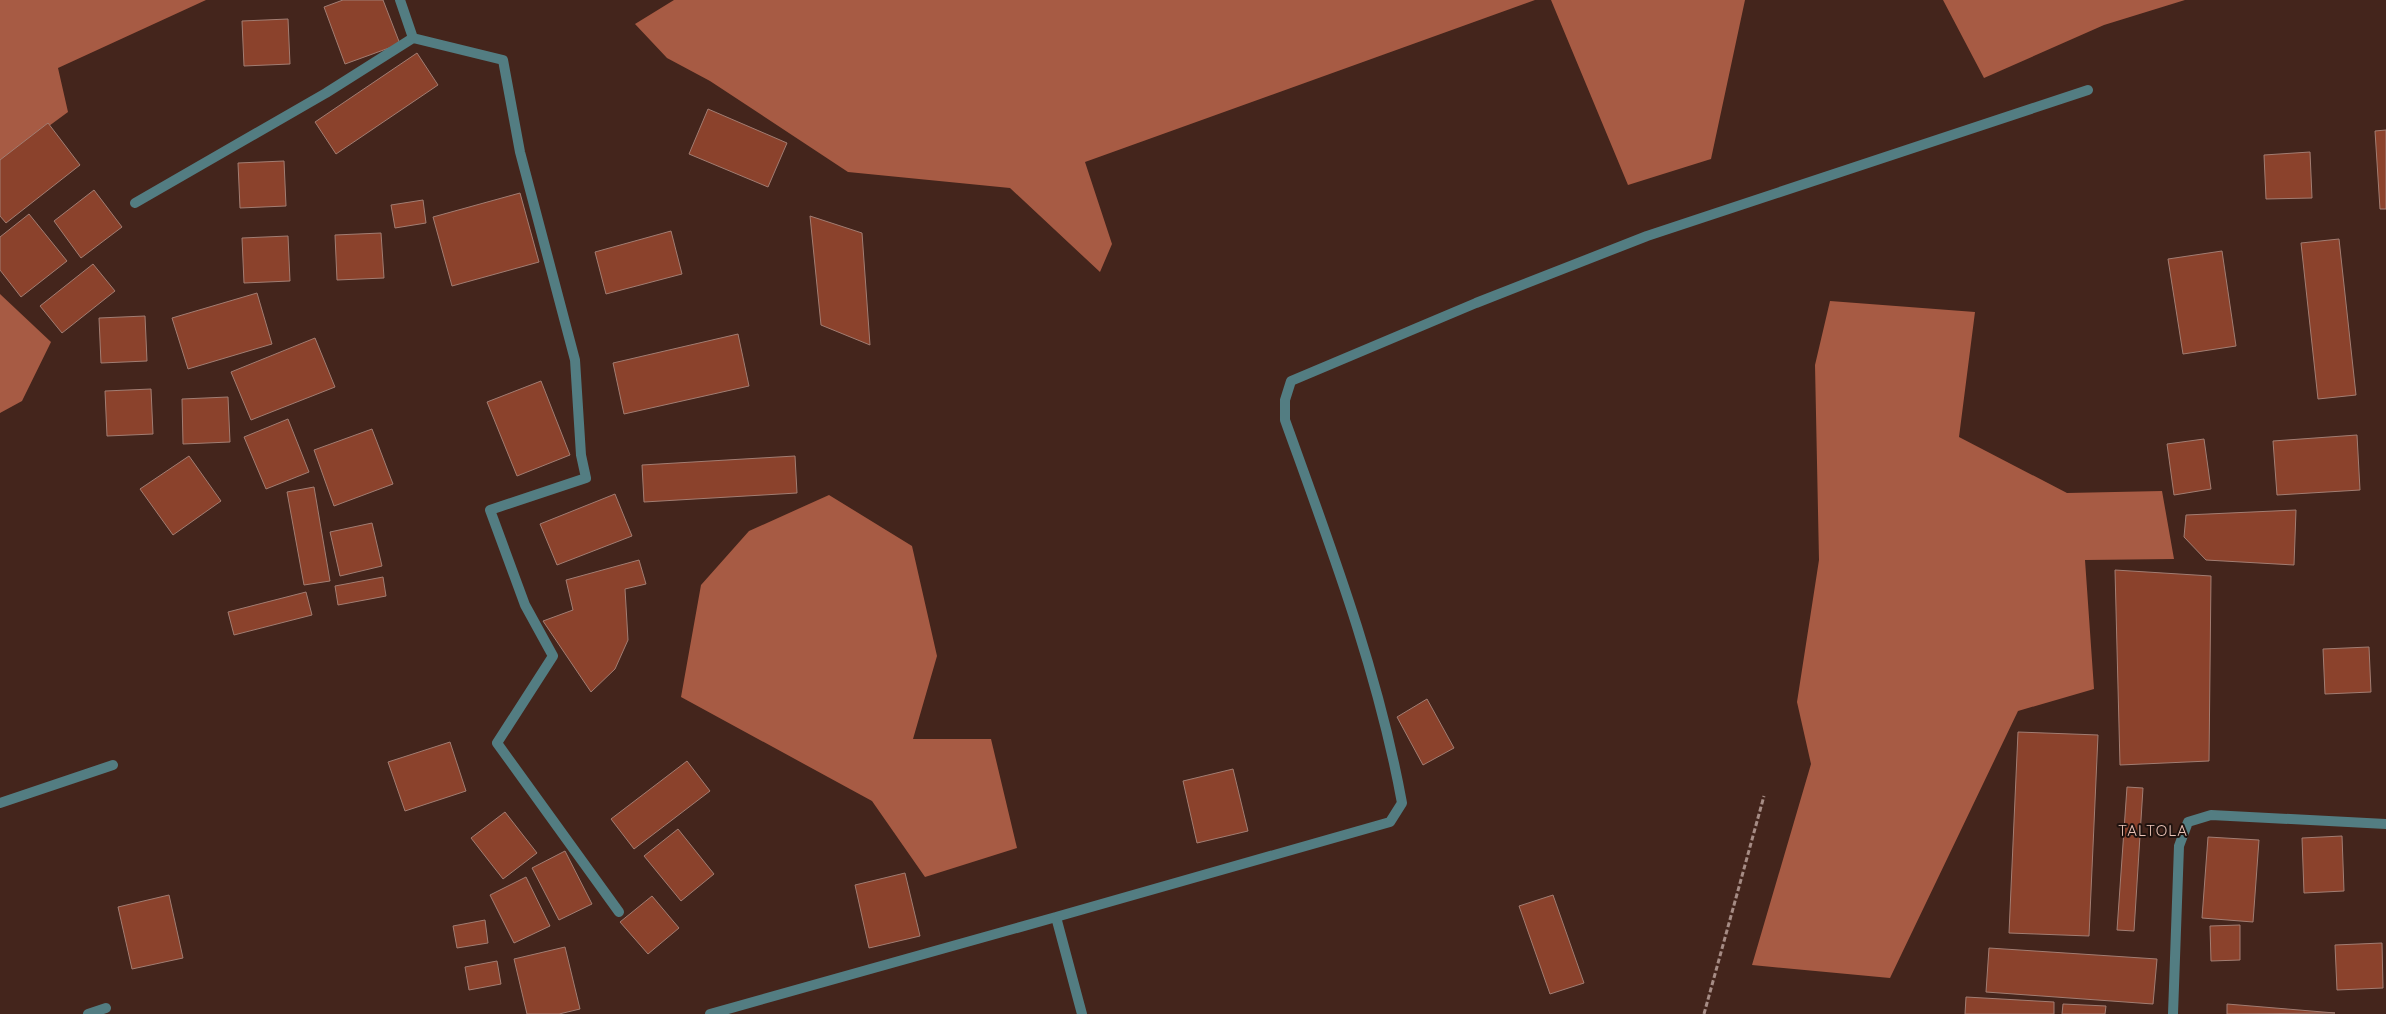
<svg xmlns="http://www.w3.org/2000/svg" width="2386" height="1014" font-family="Quicksand,sans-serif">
	<rect width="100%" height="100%" fill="#44251c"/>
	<path fill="#a75b44" d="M0,0H206L58,68L68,112L0,162Z
		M674,0H1535L1085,162L1112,244L1100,272L1010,188L848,172L710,81L667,58L635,24Z
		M1551,0H1745L1711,159L1628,185Z
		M1943,0H2185L2104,25L1984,78Z
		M0,294L51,342L22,401L0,413Z
		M1830,301L1975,312L1959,437L2067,493L2162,491L2174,559L2085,560L2094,689L2018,711L1890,978L1752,965L1811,764L1797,702L1819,560L1815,365Z
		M829,495L912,546L937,656L913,739H991L1017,848L925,877L872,801L681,697L701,585L749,531Z"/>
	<path fill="#8b422c" stroke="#a27d72" d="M343,0H383L400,44L345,64L324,7Z
		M288,19L290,64L244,66L242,21Z
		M417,53L438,85L336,154L315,122Z
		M708,109L787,143L768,187L689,154Z
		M48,123L80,165L6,223L0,216V160Z
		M2386,130V209H2380L2375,131Z
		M2310,152L2312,198L2266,199L2264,155Z
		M284,161L286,206L240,208L238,163Z
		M94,190L122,227L81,258L54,221Z
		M520,193L539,262L452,286L433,217Z
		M423,200L426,223L395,228L391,205Z
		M29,214L67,261L21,297L0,270V237Z
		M810,216L862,233L870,345L821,325Z
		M671,231L682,274L606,294L595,252Z
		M381,233L384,278L337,280L335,235Z
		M288,236L290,281L244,283L242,238Z
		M2339,239L2356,395L2318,399L2301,243Z
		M2222,251L2236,346L2183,354L2168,259Z
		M93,264L115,291L62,333L40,306Z
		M257,293L272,344L188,369L172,318Z
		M145,316L147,361L101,363L99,318Z
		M738,334L749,386L624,414L613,363Z
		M315,338L335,387L251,420L231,372Z
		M541,381L570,455L517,476L487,402Z
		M151,389L153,434L107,436L105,391Z
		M228,397L230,442L183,444L182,399Z
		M288,419L309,472L266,489L244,437Z
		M372,429L393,484L334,506L314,450Z
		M2357,435L2360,490L2277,495L2273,441Z
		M2204,439L2211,489L2174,495L2167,444Z
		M189,456L221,501L173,535L140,489Z
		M795,456L797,493L644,502L642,465Z
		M314,487L330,581L304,585L287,492Z
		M615,494L632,536L557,565L540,524Z
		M2296,510L2294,565L2206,560L2184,537L2186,515Z
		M372,523L382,566L340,576L330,532Z
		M639,560L646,584L625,589L628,640L615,669L591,692L543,621L573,610L566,580Z
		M2115,570L2211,576L2209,761L2120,765Z
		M383,577L386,596L338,605L335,586Z
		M306,592L312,615L234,635L228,612Z
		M2369,647L2371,692L2325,694L2323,649Z
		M1427,699L1454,748L1423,765L1397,717Z
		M2018,732L2098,735L2089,936L2009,933Z
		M450,742L466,791L405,811L388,762Z
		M687,761L710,791L634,849L611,819Z
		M1233,769L1248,831L1197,843L1183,781Z
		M2127,787L2143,788L2134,931L2117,930Z
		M505,812L537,853L503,879L471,838Z
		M678,829L714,874L681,901L644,856Z
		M2342,836L2344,891L2304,893L2302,838Z
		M2208,837L2259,840L2253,922L2202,918Z
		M565,851L592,904L559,920L532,868Z
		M905,873L920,936L869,948L855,885Z
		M526,877L550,926L514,943L490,895Z
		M169,895L183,958L132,969L118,907Z
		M1553,895L1584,983L1550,994L1519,906Z
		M652,896L679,928L648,954L620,922Z
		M485,920L488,943L457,948L453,926Z
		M2240,925V960L2211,961L2210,926Z
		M2382,943L2383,988L2337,990L2335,945Z
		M565,947L580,1009L559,1014H527L514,959Z
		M1989,948L2157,959L2153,1004L1986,992Z
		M497,961L501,984L469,990L465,967Z
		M1966,997L2054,1002V1014H1965Z
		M2063,1004L2106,1006L2105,1014H2062Z
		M2227,1004L2335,1013L2227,1014Z"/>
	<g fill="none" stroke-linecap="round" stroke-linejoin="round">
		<path stroke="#a68c85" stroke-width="3" stroke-dasharray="5 2.5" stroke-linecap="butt" d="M1704,1014L1764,796"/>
		<path stroke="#537d82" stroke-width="10" d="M413,38L503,60L520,152L575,360L581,455L586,478L490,510L525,605L553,656L497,743L619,912
			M135,203L326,93L413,38L400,0
			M0,803L113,765
			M1056,917L1390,822L1402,803C1378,671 1330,545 1285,420V400L1291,381L1476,303L1647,236L2088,90
			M88,1014L106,1008
			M710,1014L1056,917L1082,1014
			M2173,1014L2179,846L2188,822L2211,815L2386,824"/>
	</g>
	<g text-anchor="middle" stroke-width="4" stroke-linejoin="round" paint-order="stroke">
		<g font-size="15" letter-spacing="1" fill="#eac2b6" stroke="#20130f">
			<text x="2153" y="836">TALTOLA</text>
		</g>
	</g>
</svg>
